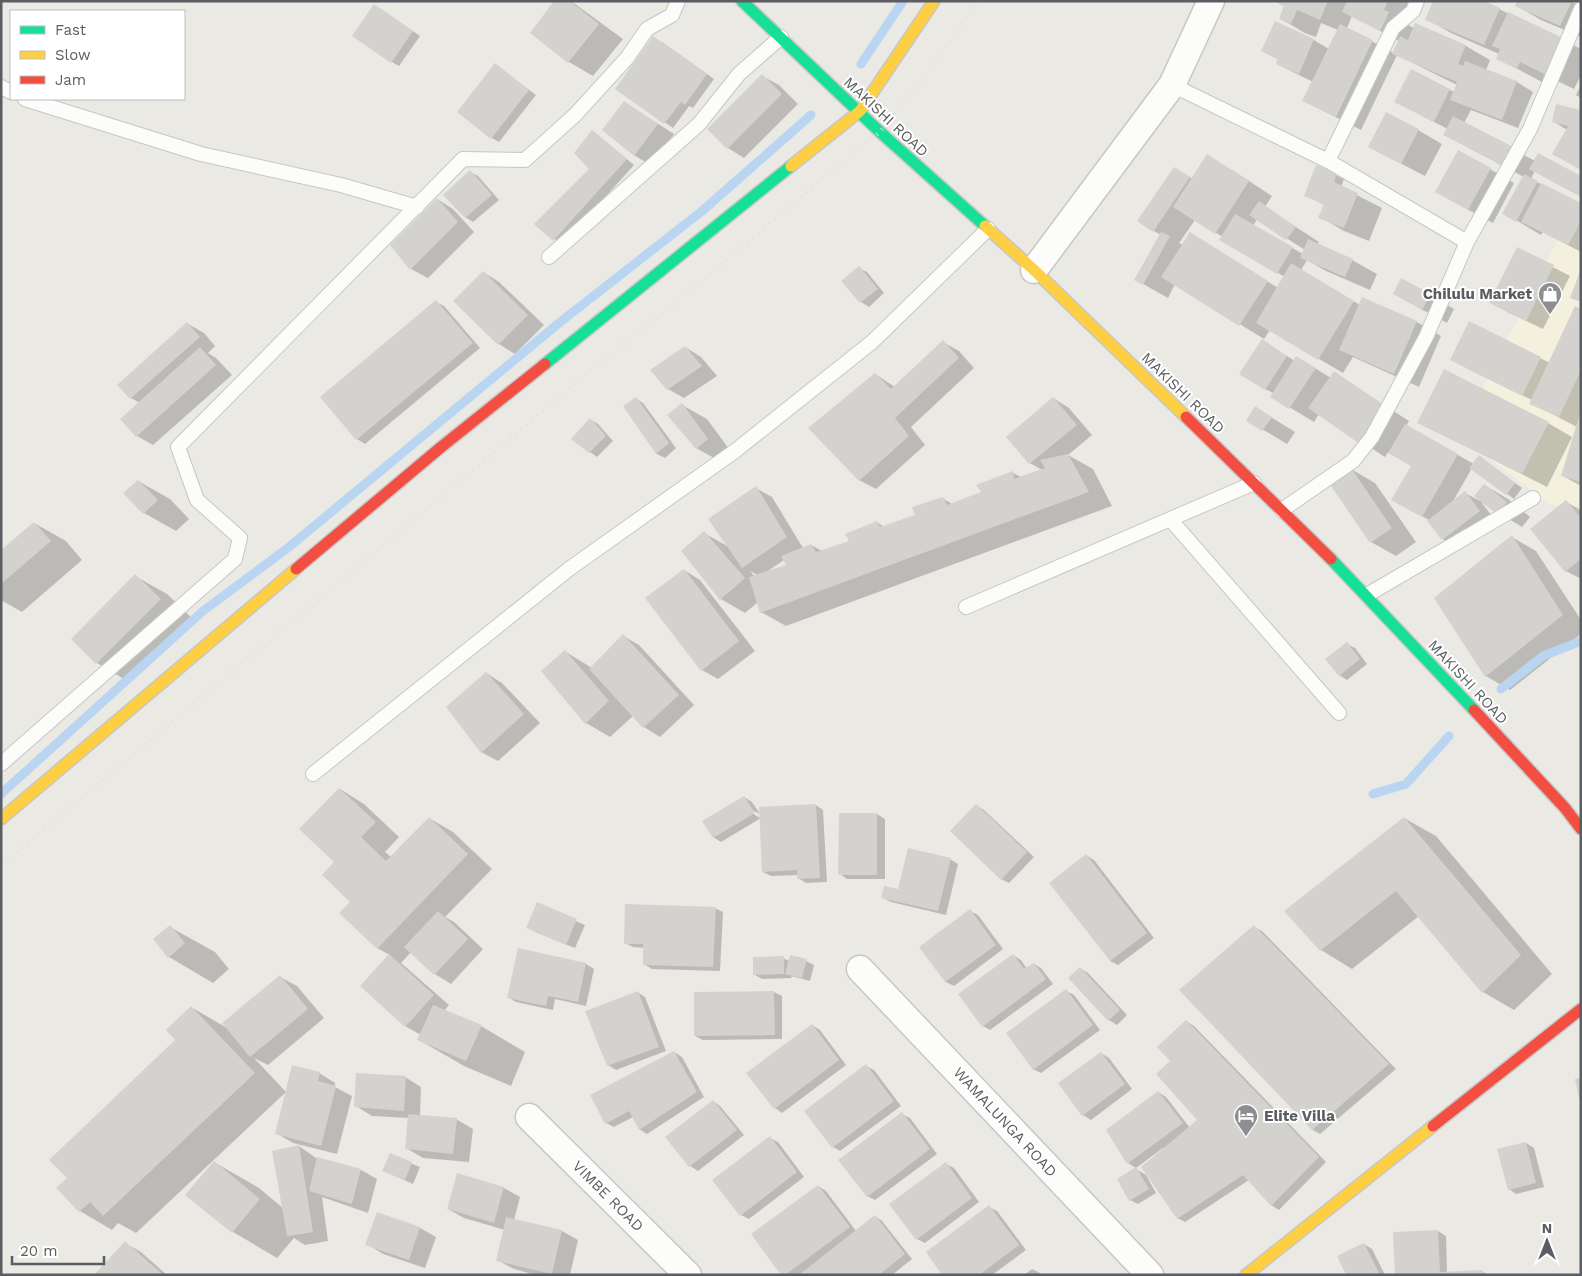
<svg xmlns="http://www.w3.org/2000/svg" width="1582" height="1276" font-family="'Work Sans',sans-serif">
	<rect width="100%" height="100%" fill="#eae9e4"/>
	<path fill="#f3f0dd" d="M1581,194V513L1549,504L1459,435Z"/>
	<path fill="#0003" fill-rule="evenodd" d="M556,1H571L623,39L593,76L569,62Z
		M1279,1H1419L1408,25L1414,28L1416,24L1466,46L1490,60L1486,70L1517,82L1533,92L1518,128L1471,110L1464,123L1535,161V170L1531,179L1581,205V252L1543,232L1541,235L1504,213L1524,177L1469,148L1448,129L1420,115L1411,70L1454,92L1457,85L1397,55L1361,130L1304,101L1313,82L1277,64L1279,60L1263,51L1314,40L1329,49L1338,30L1321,23L1316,37L1305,33L1281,19L1285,6ZM1352,16L1399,41L1394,53L1347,28Z
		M1570,1L1581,7V37L1541,20L1517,6Z
		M1499,9L1581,49V75L1574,89L1545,75L1542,82L1497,58L1499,54L1451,33L1427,19Z
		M382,10L420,36L399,66L392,62Z
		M662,42L714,79L693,108L689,106L673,128L617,89Z
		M495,65L536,95L499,142L492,138Z
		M762,76L779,85L798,104L744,158L728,148Z
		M1581,85V98L1576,95Z
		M624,102L674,134L650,165L634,155Z
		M1581,111L1567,130L1553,121Z
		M1418,130L1442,144L1425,176L1394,160Z
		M593,131L634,165L562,245L536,224L591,169Z
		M1316,167L1344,179L1341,187L1382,208L1369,241L1344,231L1320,217L1325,205L1306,196Z
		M1175,168L1193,179L1232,170L1272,196L1265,207L1319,242L1317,245L1352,260L1377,274L1370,290L1326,271L1307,260L1301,270L1360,305L1363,299L1417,322L1441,336L1419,387L1353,357L1343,373L1270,330L1264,339L1175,284L1168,298L1136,280L1161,235L1154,231ZM1257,219L1305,250L1303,254L1253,226ZM1195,220L1223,237L1221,240L1285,277L1278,288L1190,233L1183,245L1179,243Z
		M1490,169L1514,183L1493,223L1461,206Z
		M470,172L478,176L499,200L473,222L465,217Z
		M437,199L453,209L474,232L428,278L411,269L391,245Z
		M1518,249L1570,276L1543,329L1507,312Z
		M859,268L867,272L884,293L869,307L861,302L843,281Z
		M483,272L499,282L544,325L515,354L499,344L454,301Z
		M1430,295L1454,309L1447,323L1419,308Z
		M436,302L444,306L480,348L365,444L357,439L322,397Z
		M1581,310V486L1563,476L1577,427L1531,403L1532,400L1468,369L1470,323L1550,363Z
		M188,324L204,333L215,346L208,353L216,358L232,375L153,445L137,436L140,403L131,398L119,385Z
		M1262,341L1295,361L1297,357L1331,378L1334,373L1409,421L1406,426L1474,464L1487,462L1522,488L1514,499L1472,468L1452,503L1465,493L1480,501L1484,485L1508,499L1530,517L1522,527L1481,502L1496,521L1459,548L1443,539L1429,520L1393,500L1413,466L1388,452L1385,457L1319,414L1314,422L1271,396L1273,393L1265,389Z
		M943,342L959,351L974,368L911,427L925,445L876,489L859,480L875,374L895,387Z
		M685,347L701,357L717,376L684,398L668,389Z
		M1053,398L1069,408L1092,435L1068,455L1093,469L1112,506L786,626L761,612L758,602L745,613L721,599L704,533L729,547L756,488L772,497L803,548L811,545L822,551L851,542L877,522L884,527L917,516L942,498L952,504L983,493L1013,473L1021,477L1042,470L1030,463ZM784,560L788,566L765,573ZM750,571L759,576L755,577Z
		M636,399L643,403L676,448L665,458L657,454L625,407Z
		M682,405L707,419L732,453L721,462L696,448Z
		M1256,408L1295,432L1287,444L1247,420Z
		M591,420L598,424L613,441L597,457L590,452Z
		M1419,422L1548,423L1572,437L1547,487Z
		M1351,469L1375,483L1416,542L1396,556L1371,542Z
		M138,481L170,499L189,519L176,531L144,513Z
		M1566,502L1581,510V579L1566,571Z
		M34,523L66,541L82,560L22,612L1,600V552Z
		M1512,537L1536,551L1581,620V634L1510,690L1486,676Z
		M684,570L700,580L755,651L718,679L702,670Z
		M135,576L167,594L192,618L129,682L97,663L72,639Z
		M623,636L639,645L694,705L660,737L644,727L633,716L610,737L586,723L543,671L566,652L592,668Z
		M1347,644L1355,648L1367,664L1347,680L1339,675Z
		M486,673L502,683L540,723L498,761L481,752Z
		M340,789L364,804L399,837L385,852L391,857L429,818L453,832L492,869L445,917L454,922L483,949L451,984L435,974L411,952L401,963L449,1005L444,1011L481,1026L525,1052L511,1086L464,1066L419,1040L421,1035L405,1026L390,955L377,948L352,902L336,862Z
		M744,797L752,802L760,814L750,809L749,811L760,818L816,805L823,810L827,882L806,883L798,878V875L771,876L763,872L761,818L721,842L713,837Z
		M976,805L984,810L1034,857L1009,883L1001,879Z
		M877,814L885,819V879H847L840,874Z
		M1404,818L1436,836L1552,974L1514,1010L1483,992L1419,916L1352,969L1321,950Z
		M1086,855L1094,860L1154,938L1118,965L1110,961Z
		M950,859L958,864L946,915L891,902L883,898Z
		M537,904L585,925L575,948L535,932Z
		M715,908L723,912L720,971L652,969L644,964L645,948L633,947L625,943Z
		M970,911L978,915L1003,949L954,986L946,982L921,947Z
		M170,927L215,952L229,969L213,983L169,957Z
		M1254,927L1262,931L1396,1069L1320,1134L1313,1130Z
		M519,950L586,964L594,969L586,1006L555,999L553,1010L516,1002L508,997Z
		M1013,955L1021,960L1027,969L1034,964L1041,968L1053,984L990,1030L983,1026Z
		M783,958L789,961H806L814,965L810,981L791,976L792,978L762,979L755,975Z
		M1080,968L1088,973L1127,1015L1117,1025L1109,1020L1070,978Z
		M280,977L297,986L324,1018L268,1065L254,1058L286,1092L136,1233L118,1223L112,1230L80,1211L58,1188L68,1178L177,1040L191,1007L227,1028Z
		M1066,991L1074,995L1100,1030L1041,1073L1033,1069Z
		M637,992L645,997L666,1051L616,1070L608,1065Z
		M774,992L782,996V1039L703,1040L695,1036Z
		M1186,1021L1194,1026L1326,1162L1279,1210L1271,1205L1249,1180L1185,1222L1177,1218L1163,1148L1136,1168L1128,1163L1158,1092L1166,1097L1190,1128L1199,1120L1172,1061Z
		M812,1025L820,1030L846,1065L782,1113L775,1108Z
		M674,1052L682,1057L704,1097L647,1134L639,1129L633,1117L614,1127L606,1123Z
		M1101,1053L1109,1058L1132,1089L1091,1120L1083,1115L1060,1084Z
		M866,1066L874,1070L901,1106L840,1151L833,1147Z
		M319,1073L335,1083V1087L352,1096L337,1154L293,1143L276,1133Z
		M405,1077L421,1087L420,1116L456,1119L473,1129L469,1162L423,1158L406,1148L409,1118L372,1116L356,1106Z
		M713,1101L720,1106L744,1135L698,1171L690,1166L667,1137Z
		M902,1114L910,1118L937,1154L875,1200L867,1196Z
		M770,1138L778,1142L804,1177L749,1219L741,1215Z
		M1526,1143L1534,1148L1544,1187L1516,1194L1509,1189Z
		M299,1146L316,1158L361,1170L377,1179L368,1213L322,1197L328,1241L305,1245L294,1238L277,1258L233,1232L214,1162L259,1188L284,1209Z
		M390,1155L420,1167L413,1184L384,1171Z
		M946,1164L954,1168L979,1202L925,1243L917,1239Z
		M1136,1169L1146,1175L1156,1193L1138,1204L1130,1200Z
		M458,1175L504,1188L520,1197L514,1220L562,1231L578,1240L570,1275H536L514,1269L497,1260L505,1230L464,1218L448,1209Z
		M818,1186L826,1191L856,1231L875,1216L882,1221L912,1259L892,1275H783Z
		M989,1207L997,1211L1026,1250L992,1275H944Z
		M377,1214L420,1228L436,1237L425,1268L383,1254L367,1244Z
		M1438,1231L1446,1236L1447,1273L1483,1272L1488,1275H1396L1394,1233Z
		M125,1243L141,1252L167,1275H96Z
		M1364,1244L1372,1249L1385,1275H1347Z
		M1032,1269L1040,1273L1041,1275H1024Z"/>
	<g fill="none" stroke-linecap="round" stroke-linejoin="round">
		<path stroke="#bad5f2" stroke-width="9" d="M861,64L903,1
			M1501,689L1543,656L1581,641
			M1,794L203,611L289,547L559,323L702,211L811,115
			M1373,794L1406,784L1449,736"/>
	</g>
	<path fill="#d3d2cf" d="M554,1H570L599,24L568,63L530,33Z
		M1278,1H1328L1320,20L1297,10L1291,24L1279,19L1284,6L1277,3Z
		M1347,1H1388L1384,10L1389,12L1380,31L1342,12Z
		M1433,1H1484L1500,8L1484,45L1425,20Z
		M1517,1H1572L1560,26L1515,6Z
		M374,4L413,31L391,63L352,36Z
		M1508,12L1567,40L1549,76L1520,62L1517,69L1496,59L1500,49L1492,46Z
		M1275,21L1314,39L1299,74L1276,64L1278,59L1261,51Z
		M1415,23L1466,45L1458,64L1463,66L1465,61L1517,81L1502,120L1450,100L1457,82L1392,54L1400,36L1408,40Z
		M1340,24L1373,40L1336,117L1302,101Z
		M653,36L707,74L685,105L681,102L664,124L615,89Z
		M495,63L529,90L491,139L457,112Z
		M1411,69L1450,89L1434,122L1394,102Z
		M762,74L782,94L727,149L707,129Z
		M624,101L658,124L634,156L602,130Z
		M1556,104L1581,110V170L1552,154L1568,126L1552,122Z
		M1386,112L1419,129L1401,164L1368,147Z
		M1453,116L1515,148L1506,167L1443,135Z
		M592,130L627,159L553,241L534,224L589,169L574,153Z
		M1458,150L1491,168L1468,210L1435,192Z
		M1538,153L1581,176V197L1529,169Z
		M1207,154L1249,181L1215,234L1173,207Z
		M1316,165L1337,173L1334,182L1358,193L1344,228L1318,218L1324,204L1304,196Z
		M1174,167L1190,177L1153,232L1137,221Z
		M470,170L492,195L465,218L443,195Z
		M1524,174L1538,181L1516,222L1502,214Z
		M1541,183L1581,203V221L1568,245L1521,222Z
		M437,198L458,222L410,270L390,245Z
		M1259,201L1296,227L1286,240L1249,215Z
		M1235,214L1293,247L1277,274L1219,240Z
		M1161,232L1170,236L1143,285L1134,280Z
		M1190,232L1268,281L1239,326L1161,277Z
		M1308,239L1353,259L1345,277L1300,258Z
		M1517,247L1554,265L1526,321L1489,303Z
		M1291,263L1354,301L1318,360L1256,323Z
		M859,266L878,289L860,303L841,281Z
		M1581,269V302L1570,298Z
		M483,271L528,315L498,345L453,301Z
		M1401,278L1431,294L1422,310L1393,294Z
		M1362,297L1417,321L1394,374L1339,350Z
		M436,300L473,343L356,440L320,397Z
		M1575,306L1581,309V370L1559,417L1529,404Z
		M1469,321L1541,357L1522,396L1450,360Z
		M187,322L200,337L130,399L117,385Z
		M1262,339L1287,356L1265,390L1239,374Z
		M943,340L959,358L895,418L909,436L859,481L808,428L875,373L891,389Z
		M685,346L702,366L667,390L650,370Z
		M200,347L216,365L136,437L120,419Z
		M1296,356L1316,368L1289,409L1270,397Z
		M1444,369L1549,422L1522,474L1417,423Z
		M1334,371L1385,406L1360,444L1308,408Z
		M636,397L669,443L656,454L623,406Z
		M1053,397L1077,425L1029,464L1006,437Z
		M682,403L708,439L696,449L667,415Z
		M1255,406L1272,417L1262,431L1246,421Z
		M1581,410V482L1561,476Z
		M590,418L606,436L589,453L571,439Z
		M1405,424L1458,454L1422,517L1391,500L1411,466L1388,453Z
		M1068,454L1089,492L760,613L749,577L786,565L781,556L811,544L816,552L849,541L845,534L877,521L880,527L915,515L912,507L943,497L947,505L981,492L976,485L1013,471L1014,479L1045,468L1040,460Z
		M1479,455L1515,483L1506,495L1469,468Z
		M1351,468L1392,528L1370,543L1329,483Z
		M138,480L158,500L143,514L123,493Z
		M1484,484L1507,502L1497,514L1474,496Z
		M756,486L787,537L742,568L708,519Z
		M1465,491L1480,511L1442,540L1427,521Z
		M1566,500L1581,518V559L1565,572L1530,529Z
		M34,522L51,541L1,584V550Z
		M704,531L745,578L720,600L681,551Z
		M1512,535L1563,615L1485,677L1434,598Z
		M684,569L739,641L701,671L645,598Z
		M135,574L161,599L96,664L71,639Z
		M623,634L679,695L643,728L589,669Z
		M1347,642L1360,659L1339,676L1325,659Z
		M565,650L609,701L585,724L541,671Z
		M486,672L524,714L481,753L446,707Z
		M339,788L376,822L361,837L386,861L429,817L468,854L377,949L339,913L350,902L322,875L334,862L299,829Z
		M744,796L755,813L713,838L702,821Z
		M816,804L820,878L797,879V870L762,872L759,807Z
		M976,804L1027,852L1001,880L950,831Z
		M839,813H877V875H838Z
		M1404,817L1521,955L1482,993L1396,891L1320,951L1284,911Z
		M908,848L951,858L938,911L881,898L884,886L898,889Z
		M1086,854L1147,933L1110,961L1049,883Z
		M537,902L577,919L566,945L526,928Z
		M625,904L716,907L713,967L643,965V944H624Z
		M970,909L996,945L945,982L919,947Z
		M438,911L468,939L434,975L404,947Z
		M170,925L185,943L168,958L153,939Z
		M1254,925L1389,1064L1312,1130L1179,990Z
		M518,948L586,963L578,1002L548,996L546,1006L507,998Z
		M389,954L434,995L405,1027L360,986Z
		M1013,954L1024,969L1034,963L1046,979L982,1027L958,994Z
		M790,955L807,959L802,978L785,974Z
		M784,956V974L753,975V957Z
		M1080,967L1120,1010L1108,1021L1068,978Z
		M280,975L308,1009L250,1057L222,1023Z
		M1066,989L1093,1025L1033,1070L1006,1033Z
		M638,991L659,1047L607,1066L585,1011Z
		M774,991L775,1035L694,1036V992Z
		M433,1005L482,1025L466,1061L417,1040Z
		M191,1006L255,1073L103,1216L90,1202L79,1212L56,1188L67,1178L49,1160L175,1040L166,1030Z
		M1186,1020L1319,1157L1271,1206L1243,1175L1177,1219L1141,1167L1197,1120L1156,1074L1170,1061L1157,1047Z
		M812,1024L839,1060L774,1109L746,1073Z
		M674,1051L697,1092L639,1130L629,1111L605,1124L590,1095Z
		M1101,1052L1125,1084L1082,1116L1058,1083Z
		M866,1064L894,1101L832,1148L804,1111Z
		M292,1065L320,1072L318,1081L336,1086L321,1146L275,1134Z
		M356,1073L406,1076L404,1111L354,1107Z
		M1581,1077V1102H1580L1575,1079Z
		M1158,1091L1183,1123L1127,1164L1106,1130Z
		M713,1100L737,1130L689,1167L665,1137Z
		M902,1112L930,1149L867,1197L838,1160Z
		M408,1114L457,1118L453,1154L405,1149Z
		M770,1136L797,1172L740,1216L712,1180Z
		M1526,1142L1536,1183L1508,1190L1497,1149Z
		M299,1145L313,1232L287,1236L272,1151Z
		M390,1153L412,1162L405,1180L382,1171Z
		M317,1157L361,1169L352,1204L309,1191Z
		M214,1161L260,1199L232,1233L185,1195Z
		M946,1162L972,1198L916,1240L889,1204Z
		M1136,1167L1149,1189L1129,1201L1117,1179Z
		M457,1173L504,1187L494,1223L447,1209Z
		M818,1185L850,1227L785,1275H781L751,1234Z
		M989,1205L1019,1245L979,1275H942L926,1252Z
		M377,1212L420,1227L409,1260L365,1245Z
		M875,1215L905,1254L879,1275H799Z
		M506,1217L562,1230L552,1274L496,1261Z
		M1438,1230L1440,1272L1483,1270V1275H1395L1393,1232Z
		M125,1241L163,1275H94Z
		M1364,1243L1380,1275H1346L1337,1256Z"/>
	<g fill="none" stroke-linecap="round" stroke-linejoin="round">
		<g stroke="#c6c7c6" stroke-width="16">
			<path id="lane" d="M1172,85L1328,161L1467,242
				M1,87L11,92
				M25,99L201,154L341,185L417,207
				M1328,161L1393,28L1413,11L1417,1
				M549,257L699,124L739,74L781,37
				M1282,510L1353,461L1372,437L1426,337L1467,242L1530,129L1581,9
				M1170,519L1339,713
				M1367,595L1533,498
				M966,607L1254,483
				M1,764L235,559L240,538L197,500L178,447L463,159L525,160L575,115L627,58L647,29L672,15L678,1
				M313,774L569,569L735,451L872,342L988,229"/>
		</g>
		<g stroke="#c6c7c6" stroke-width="29">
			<path id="street" d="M1034,270L1172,85L1211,1
				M860,969L1150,1275
				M529,1117L688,1275"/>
		</g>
		<g stroke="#c7c7c7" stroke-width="14">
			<path id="fast" d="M742,1L880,132L985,226
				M545,364L791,166
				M1331,559L1474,710"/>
		</g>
		<g stroke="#c7c7c7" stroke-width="14">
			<path id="slow" d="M791,166L860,111L934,1
				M985,226L1034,270L1186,417
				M1,819L296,569
				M1246,1275L1433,1126"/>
		</g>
		<g stroke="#c7c7c7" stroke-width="14">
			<path id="jam" d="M1186,417L1331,559
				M296,569L440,448L545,364
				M1474,710L1565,808L1581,829
				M1433,1126L1581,1009"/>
		</g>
		<use href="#lane" stroke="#fcfcfb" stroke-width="14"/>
		<use href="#street" stroke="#fcfcfb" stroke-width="26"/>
		<use href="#fast" stroke="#16e098" stroke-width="11"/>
		<use href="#slow" stroke="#ffcf43" stroke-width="11"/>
		<use href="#jam" stroke="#f24e42" stroke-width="11"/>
		<path stroke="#e2e2e1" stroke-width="4" stroke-dasharray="1 6" stroke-linecap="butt" d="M1,866L501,446L880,132L951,42L978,1"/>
	</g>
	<defs>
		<g id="shop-pin" transform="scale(1.25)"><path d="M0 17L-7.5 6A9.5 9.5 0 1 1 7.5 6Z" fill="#8c8e8f" stroke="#fff"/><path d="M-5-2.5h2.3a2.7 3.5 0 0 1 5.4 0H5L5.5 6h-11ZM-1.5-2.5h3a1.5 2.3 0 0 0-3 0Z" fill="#fff"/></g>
		<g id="hotel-pin" transform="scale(1.25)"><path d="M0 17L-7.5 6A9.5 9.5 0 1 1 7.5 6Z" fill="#8c8e8f" stroke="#fff"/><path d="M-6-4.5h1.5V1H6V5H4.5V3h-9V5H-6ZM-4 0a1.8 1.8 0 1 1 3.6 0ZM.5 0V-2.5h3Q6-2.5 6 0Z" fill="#fff"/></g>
	</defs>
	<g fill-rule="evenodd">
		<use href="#shop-pin" x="1550" y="294"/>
		<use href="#hotel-pin" x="1246" y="1116"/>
	</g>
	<g text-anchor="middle" stroke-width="4" stroke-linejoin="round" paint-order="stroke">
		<g font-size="15" fill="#5a5d61" stroke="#fff">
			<text transform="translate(886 117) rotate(43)" y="5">MAKISHI ROAD</text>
			<text transform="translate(1183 393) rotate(44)" y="5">MAKISHI ROAD</text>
			<text transform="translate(1468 682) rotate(47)" y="5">MAKISHI ROAD</text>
			<text transform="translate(1005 1122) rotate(47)" y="5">WAMALUNGA ROAD</text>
			<text transform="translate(608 1196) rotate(45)" y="5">VIMBE ROAD</text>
		</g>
		<g font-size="15" font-weight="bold" fill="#5a5d61" stroke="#fff" text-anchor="end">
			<text x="1532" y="299">Chilulu Market</text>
			<text x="1264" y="1121" text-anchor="start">Elite Villa</text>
		</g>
	</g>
	<rect width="1582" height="1276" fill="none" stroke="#5a5d61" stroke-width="5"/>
	<rect x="10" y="10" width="175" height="90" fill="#ffffff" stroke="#bdbec0"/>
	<rect x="20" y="26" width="25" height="8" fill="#16e098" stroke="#bdbec0"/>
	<text x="55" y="35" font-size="15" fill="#5a5d61">Fast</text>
	<rect x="20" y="51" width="25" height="8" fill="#ffcf43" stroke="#bdbec0"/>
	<text x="55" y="60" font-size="15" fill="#5a5d61">Slow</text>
	<rect x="20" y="76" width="25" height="8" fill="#f24e42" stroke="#bdbec0"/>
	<text x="55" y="85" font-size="15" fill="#5a5d61">Jam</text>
	<g transform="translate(1547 1241)" stroke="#ffffff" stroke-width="4" paint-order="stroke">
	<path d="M0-4L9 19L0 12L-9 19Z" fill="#5a5d61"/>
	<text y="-8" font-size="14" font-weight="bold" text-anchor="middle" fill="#5a5d61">N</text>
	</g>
	<path d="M12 1256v8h92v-8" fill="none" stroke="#5a5d61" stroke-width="2.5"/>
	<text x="20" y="1256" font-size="15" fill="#5a5d61" stroke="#ffffff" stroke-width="4" paint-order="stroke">20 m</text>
</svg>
